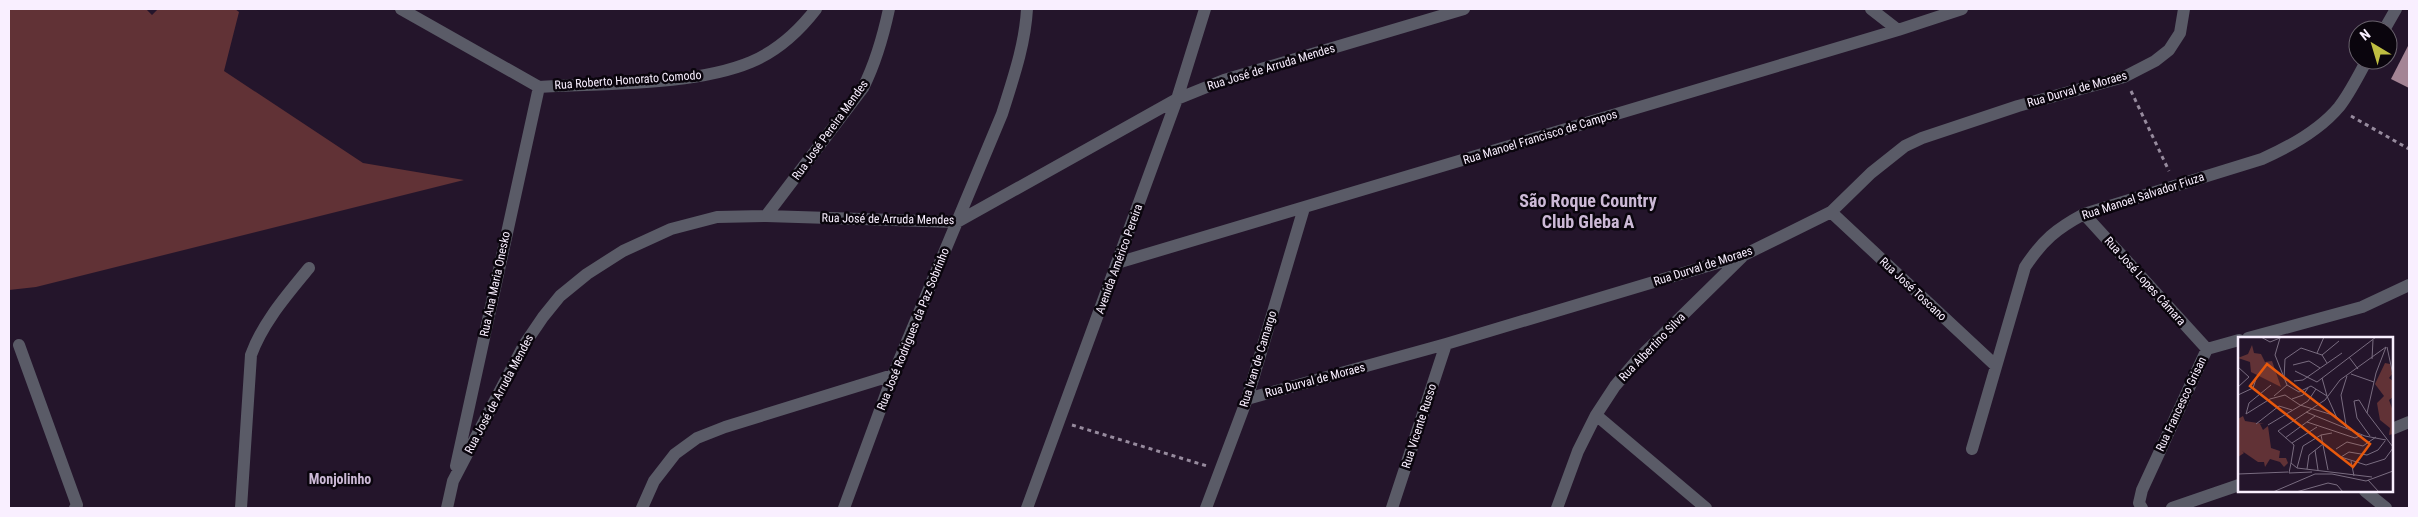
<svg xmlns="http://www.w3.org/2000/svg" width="2418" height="517" font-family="'Roboto Condensed',sans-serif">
	<rect width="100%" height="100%" fill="#24152b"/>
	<path fill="#613236" d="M9,9H146L152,15L158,9H235L239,12L224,71L363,163L464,180L36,287L9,290Z"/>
	<path fill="#a48495" d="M2409,44V88L2391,79Z"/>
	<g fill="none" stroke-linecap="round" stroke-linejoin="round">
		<path stroke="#978b9e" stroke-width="3" stroke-dasharray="4 4" stroke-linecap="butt" d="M2131,91L2169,171
			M2351,116L2409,149
			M1072,425L1207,466"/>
		<path stroke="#5a5b67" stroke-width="12" d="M401,9L539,87
			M1871,9L1898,30
			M2384,30L2396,9
			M539,87C601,83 694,86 751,62C777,51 799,31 816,9
			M1831,212L1995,365
			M2084,214L2207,349
			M766,216L863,88C876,62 883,37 889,9
			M1117,263L1898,30L1962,9
			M2248,338L2362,307L2409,285
			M19,345L77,505L75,508
			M1247,399L1446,344L1744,255L1831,212L1871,173L1905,146L1922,138L2018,106L2124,77L2155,61L2169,50L2180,33L2184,9
			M1596,415L1706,508
			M2392,429L2409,422
			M1972,449L2025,267C2043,240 2056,229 2084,214L2262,159C2289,147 2319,131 2339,107C2350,93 2358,76 2367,60
			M456,466L539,87
			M2365,491L2386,508
			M241,508L251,355C263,322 287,295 309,268
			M447,508L453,481L524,345L543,317L560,296L587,274L623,251L671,229L717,217L766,216L957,222L1177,99L1224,80L1464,9
			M642,508L654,481L675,454L697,438L725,427L893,375
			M844,508L893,375L1002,114C1013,79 1025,45 1027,9
			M1027,508L1177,99L1205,9
			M1206,508L1247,399L1304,208
			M1392,508L1446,344
			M1557,508L1578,451L1596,415L1615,386L1638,359L1742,257
			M2142,508L2139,503L2142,490L2207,349L2239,340
			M2172,508L2239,485"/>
	</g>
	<g text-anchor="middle" stroke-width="5" stroke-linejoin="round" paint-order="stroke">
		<g font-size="12" fill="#f9efff" stroke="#0a050d">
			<text transform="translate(1271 67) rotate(-17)" y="4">Rua José de Arruda Mendes</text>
			<text transform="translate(628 80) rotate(-4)" y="4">Rua Roberto Honorato Comodo</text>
			<text transform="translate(2077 89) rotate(-16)" y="4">Rua Durval de Moraes</text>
			<text transform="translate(830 130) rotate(-54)" y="4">Rua José Pereira Mendes</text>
			<text transform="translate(1540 137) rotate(-17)" y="4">Rua Manoel Francisco de Campos</text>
			<text transform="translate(2143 196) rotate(-18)" y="4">Rua Manoel Salvador Fiuza</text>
			<text transform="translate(888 219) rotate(1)" y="4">Rua José de Arruda Mendes</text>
			<text transform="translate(1119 259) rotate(-70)" y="4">Avenida Américo Pereira</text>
			<text transform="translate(1703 266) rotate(-18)" y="4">Rua Durval de Moraes</text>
			<text transform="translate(2145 281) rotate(48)" y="4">Rua José Lopes Câmara</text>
			<text transform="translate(495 284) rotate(-78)" y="4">Rua Ana Maria Onesko</text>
			<text transform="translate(1913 289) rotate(43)" y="4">Rua José Toscano</text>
			<text transform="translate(913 329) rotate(-68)" y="4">Rua José Rodrigues da Paz Sobrinho</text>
			<text transform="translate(1652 347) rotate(-46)" y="4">Rua Albertino Silva</text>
			<text transform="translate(1258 359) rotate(-73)" y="4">Rua Ivan de Camargo</text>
			<text transform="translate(1315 380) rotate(-15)" y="4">Rua Durval de Moraes</text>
			<text transform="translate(499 394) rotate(-62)" y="4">Rua José de Arruda Mendes</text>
			<text transform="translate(2181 404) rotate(-65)" y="4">Rua Francesco Grisan</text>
			<text transform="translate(1419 426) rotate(-72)" y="4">Rua Vicente Russo</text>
		</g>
		<g font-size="14" font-weight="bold" fill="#ccb9d6" stroke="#0a050d">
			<text x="340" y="484">Monjolinho</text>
		</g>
		<g font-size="18" font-weight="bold" fill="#ccb9d6" stroke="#0a050d">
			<text x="1588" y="207">São Roque Country<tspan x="1588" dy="21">Club Gleba A</tspan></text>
		</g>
	</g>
	<g transform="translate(2238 337)">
		<rect width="155" height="155" fill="#24152b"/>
		<path d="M14,8L16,16L23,17L27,25L34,24L43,50L13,35L12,25L0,21L10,17ZM147,26L152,27L154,37L151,41L155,44V60L151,63L155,74V97L151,98L152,91L142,83L140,72L139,66L146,59L137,47ZM5,79L7,84L26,87H22L25,93L30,89L33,111L42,114L41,121H48L50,126L46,130L42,125L32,122L27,130L26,125H20L4,114L6,116L0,120V82Z" fill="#613236"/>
		<path fill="none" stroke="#796c80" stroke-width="1" d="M23,0L32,5L42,1M42,1L37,18L49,48M148,10L138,36L129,76L155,110M149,10L155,38M79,16L86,0M84,18L101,4M111,20L120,32M134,22L135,3M55,28L71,24L82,31M0,30L11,40L0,50M57,34L79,45L138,0M113,37L136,45M84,41L89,59M46,42L47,22L63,11L84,18L89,26M56,44L65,43L104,16M49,48L61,55L73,49L89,59L98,79M0,58L15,51L18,42M36,59L49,48M54,62L65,58L70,51M68,75L127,99L148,103M129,76L121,63L116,64L119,81L132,99M8,77L32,62L47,58L62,68L98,79L109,91M8,77L11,66L33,48M69,85L117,101L124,98M18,87L41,69L54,73M30,88L70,64L78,52M108,88L103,58L109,39M83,98L90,133M47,101L77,79M147,104L140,113L129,118L111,115L103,120L128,128L147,122L155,111M54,106L79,90M98,112L109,105L125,109L138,100M77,113L80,133M113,124L116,139M53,126L51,136L74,135M59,131L65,109L83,98L94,96M69,132L71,118L85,107M0,137L50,135M134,140L59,131L53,126L56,108L40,94L87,63L102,43L148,10M130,143L141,155M35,155L77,137H94L128,144L155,134M58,155L90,146L99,148L105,155"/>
		<path fill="#e8590c" fill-opacity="0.15" stroke="#e8590c" stroke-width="2.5" d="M29,27L132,107L115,130L12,49Z"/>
		<rect width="155" height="155" fill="none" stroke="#f9efff" stroke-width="2.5"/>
	</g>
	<rect width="2418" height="517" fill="none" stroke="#f9efff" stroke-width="20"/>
	<g transform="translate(2373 45) rotate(322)"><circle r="24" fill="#0a050d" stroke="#6a636e"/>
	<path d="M0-4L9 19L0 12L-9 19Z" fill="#bfbe42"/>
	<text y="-8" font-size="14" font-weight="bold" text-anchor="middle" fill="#f9efff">N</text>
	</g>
</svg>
